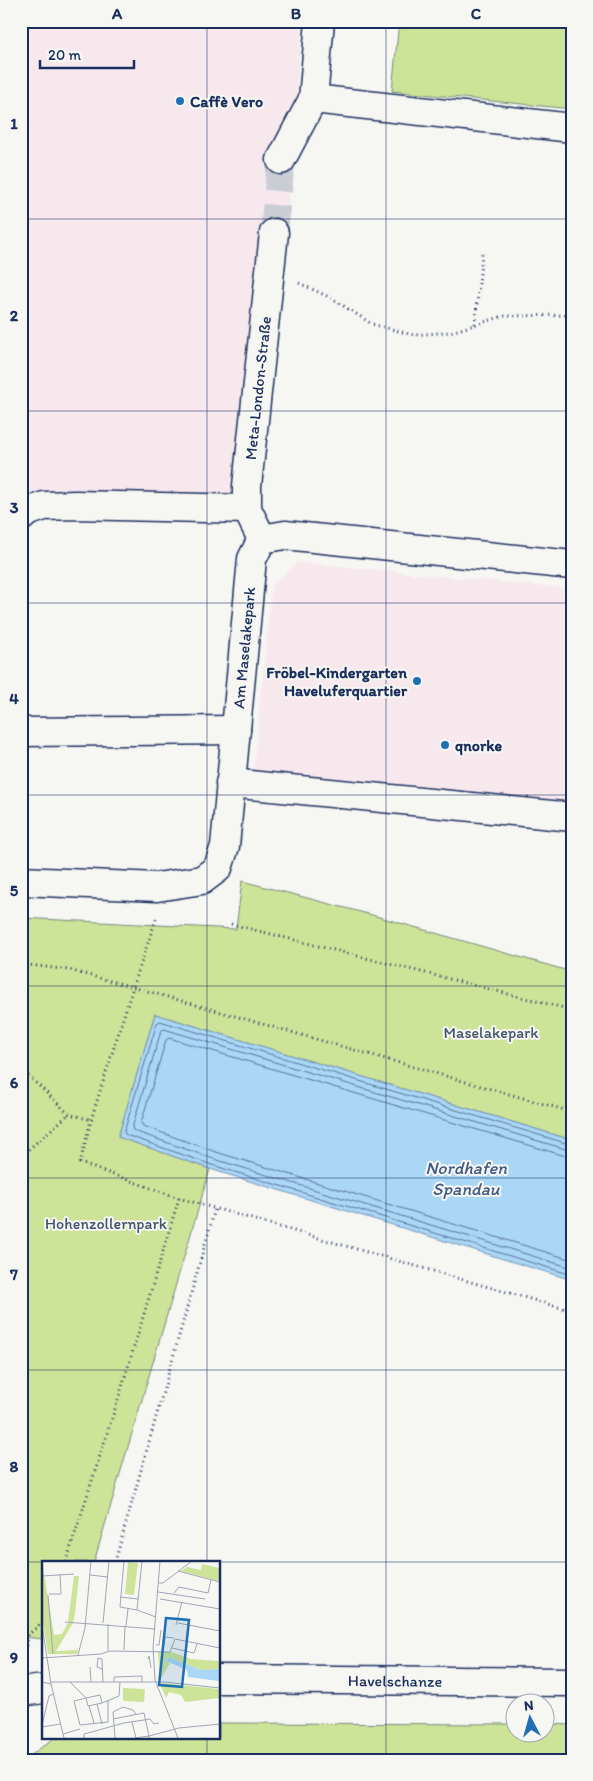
<svg xmlns="http://www.w3.org/2000/svg" width="593" height="1781" font-family="Itim,sans-serif">
	<rect width="100%" height="100%" fill="#f6f6f2"/>
	<filter id="ink" filterUnits="userSpaceOnUse"><feTurbulence type="fractalNoise" baseFrequency=".02" numOctaves="2"/><feDisplacementMap in="SourceGraphic" scale="10" xChannelSelector="R" yChannelSelector="G"/><feConvolveMatrix kernelMatrix="1 2 1 2 8 2 1 2 1" color-interpolation-filters="sRGB"/></filter>
	<g filter="url(#ink)">
		<path fill="#f7e8ee" d="M21,21H302L282,289L259,501L21,506Z
			M298,562L572,589V805L253,773L272,585Z"/>
		<path fill="#cde398" stroke="#74897b" d="M399,21H572V109L392,91Z
			M242,881L372,915L572,972V1140L155,1014L118,1137L210,1169L94,1562H44V1639L21,1637V918L236,929Z
			M219,1723L515,1724L516,1734H546V1724L572,1725V1760H24L56,1737H219Z"/>
		<path fill="#abd7f6" stroke="#7194b9" d="M155,1014L572,1140V1280L210,1169L118,1137Z"/>
		<g fill="none" stroke-linecap="round" stroke-linejoin="round">
			<path stroke="#55729b" stroke-width="1" d="M572,1145L160,1021L157,1023L124,1132L126,1135L212,1165L572,1275
				M572,1151L164,1029L161,1031L132,1128L134,1131L214,1159L572,1268
				M572,1158L169,1038L166,1040L141,1123L143,1126L216,1152L572,1260"/>
			<path stroke="#caced4" stroke-width="28" stroke-dasharray="28 14" stroke-linecap="butt" d="M274,233L281,160"/>
			<g stroke="#1b2f5e" stroke-width="31">
				<g id="minor">
					<path d="M313,99L572,128"/>
					<path d="M281,160L313,99L320,21"/>
					<path d="M21,517L27,512L44,506L75,505L247,509"/>
					<path id="s1" d="M262,539L247,509V486L274,233"/>
					<path d="M21,732L236,730"/>
					<path d="M230,783L572,817"/>
					<path id="s2" d="M21,881L157,887L202,880L218,868L225,846L252,559L262,539L285,535L572,565"/>
					<path id="s3" d="M219,1679L572,1682"/>
					<path d="M21,1692L44,1689"/>
				</g>
			</g>
			<path stroke="#1b2f5e" stroke-width="3" stroke-dasharray="1 4" stroke-linecap="butt" d="M299,283L331,298L372,324L413,335L451,332L504,316L572,315
				M475,324L482,253
				M156,919L133,987L91,1120L80,1163L179,1198L572,1311
				M231,924L572,1010
				M21,964L69,970L133,987L572,1112
				M21,1069L69,1114L91,1120
				M21,1156L69,1114
				M66,1562L121,1390L179,1198
				M115,1562L215,1209
				M21,1621L28,1635
				M27,1646L28,1635L44,1621"/>
			<use href="#minor" stroke="#f6f6f2" stroke-width="28"/>
		</g>
	</g>
	<path fill="none" stroke="#1b2f5e" stroke-width="1" stroke-opacity="0.55" d="M207,21V1562M386,21V1760M21,219H572M21,411H572M21,603H572M21,795H572M21,986H572M21,1178H572M21,1370H572M21,1562H572M207,1737V1760"/>
	<g fill="#1f6fb2" stroke="#f6f6f2" stroke-width="2">
		<circle cx="180" cy="101" r="5"/>
		<circle cx="417" cy="681" r="5"/>
		<circle cx="445" cy="745" r="5"/>
	</g>
	<g text-anchor="middle" stroke-width="4" stroke-linejoin="round" paint-order="stroke">
		<g font-size="16" font-weight="bold" fill="#1b2f5e" stroke="#f6f6f2" text-anchor="start">
			<text x="190" y="107">Caffè Vero</text>
			<text x="407" y="678" text-anchor="end">Fröbel-Kindergarten<tspan x="407" dy="18">Haveluferquartier</tspan></text>
			<text x="455" y="751">qnorke</text>
		</g>
		<g font-size="16" fill="#1b2f5e" stroke="#f6f6f2">
			<text dy="6" stroke="none"><textPath href="#s1" startOffset="155">Meta-London-Straße</textPath></text>
			<text dy="6" stroke="none"><textPath href="#s2" startOffset="424">Am Maselakepark</textPath></text>
			<text dy="6" stroke="none"><textPath href="#s3" startOffset="176">Havelschanze</textPath></text>
		</g>
		<g font-size="16" fill="#3f536a" stroke="#f6f6f2">
			<text x="491" y="1038">Maselakepark</text>
			<text x="106" y="1229">Hohenzollernpark</text>
		</g>
		<g font-size="18" font-style="italic" fill="#3f5984" stroke="#f6f6f2">
			<text x="466" y="1174">Nordhafen<tspan x="466" dy="21">Spandau</tspan></text>
		</g>
	</g>
	<g transform="translate(42 1561)">
		<rect width="178" height="178" fill="#f6f6f2"/>
		<path d="M0,0L12,74L20,73L26,62H31L14,90L36,89L35,93H6L0,55ZM86,1L96,2L92,34L83,33ZM160,3L177,7V20L139,10L145,6L159,9ZM32,15H37L33,53L31,61H26ZM116,91H130L149,98L177,100V108L159,109L126,96L124,100L128,102L118,119ZM120,122L177,128V137L143,141L139,134L127,131L124,137L118,123ZM81,127L103,128L102,141L81,140Z" fill="#cde398"/>
		<path d="M126,96L159,109L177,108V120L146,116L145,109L124,100Z" fill="#abd7f6"/>
		<path fill="none" stroke="#9ea6b7" stroke-width="1" d="M82,0L78,46L95,49L100,0M118,0L111,87L113,119L136,177M136,10L178,21M48,14L66,16M0,15L32,13M117,22H121L150,0M116,31L163,38M132,32L137,26L166,32L169,19M7,33H19L18,13M6,34L11,93M78,36L96,38M118,38L178,48M95,49L114,56M23,61L113,68M61,62L67,0M136,62L178,70M66,63V90M0,64L9,123L0,121M134,64L140,41M84,65L86,48M114,84H117L119,69M122,84L123,76L132,77M130,87L152,92L155,83M82,89L83,65M36,94L43,67L49,0M0,97L59,93L68,90L128,91L133,78L178,87M106,98L107,95L109,107M48,106L49,121M60,108L55,106L56,97L60,98L61,121M9,121H123L178,127M28,121L44,137L58,134L60,142L46,145L44,137L32,140L38,164L66,161V139M72,121V116L100,115V121M9,123L22,177M60,142L77,135L78,121M55,143L60,163M47,145L52,162M71,158L102,152L107,175L93,177M90,161L94,177M0,164L7,135L11,133M0,166L18,163M21,173L38,168M42,177V173L82,162L108,158L112,163L117,162M73,177L71,151L81,146L91,149L94,153M107,177V175L137,167L178,163"/>
		<path fill="#1f6fb2" fill-opacity="0.15" stroke="#1f6fb2" stroke-width="2.5" d="M124,57L147,59L140,126L117,124Z"/>
		<rect width="178" height="178" fill="none" stroke="#1b2f5e" stroke-width="2.5"/>
	</g>
	<rect width="593" height="1781" fill="none" stroke="#f6f6f2" stroke-width="55"/>
	<g transform="translate(530 1718) rotate(354)"><circle r="24" fill="#f6f6f2" stroke="#9ea6b7"/>
	<path d="M0-4L9 19L0 12L-9 19Z" fill="#1f6fb2"/>
	<text y="-8" font-size="14" font-weight="bold" text-anchor="middle" fill="#1b2f5e">N</text>
	</g>
	<path d="M40 60v8h94v-8" fill="none" stroke="#1b2f5e" stroke-width="2.5"/>
	<text x="48" y="60" font-size="15" fill="#1b2f5e" stroke="#f6f6f2" stroke-width="4" paint-order="stroke">20 m</text>
	<rect x="28" y="28" width="538" height="1726" fill="none" stroke="#1b2f5e" stroke-width="2"/>
	<g font-size="16" text-anchor="middle" font-weight="bold" fill="#1b2f5e">
		<text x="117" y="19">A</text>
		<text x="296" y="19">B</text>
		<text x="476" y="19">C</text>
		<text x="14" y="129">1</text>
		<text x="14" y="321">2</text>
		<text x="14" y="513">3</text>
		<text x="14" y="704">4</text>
		<text x="14" y="896">5</text>
		<text x="14" y="1088">6</text>
		<text x="14" y="1280">7</text>
		<text x="14" y="1472">8</text>
		<text x="14" y="1663">9</text>
	</g>
</svg>
